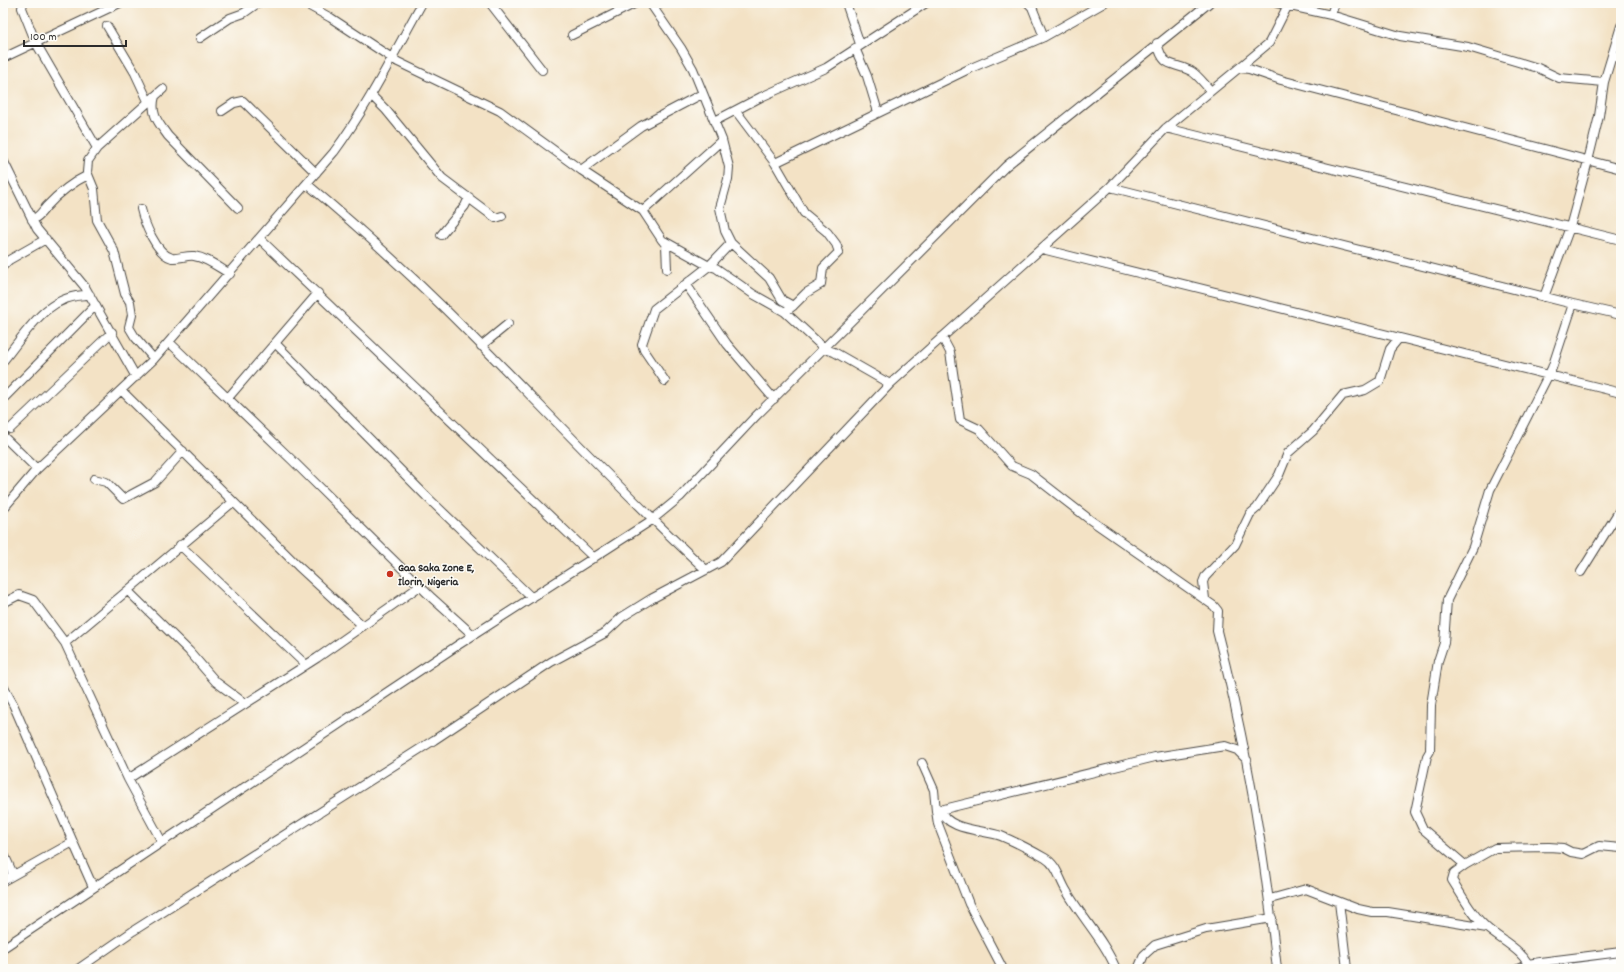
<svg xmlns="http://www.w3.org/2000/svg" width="1624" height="972" font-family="Dekko,sans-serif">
	<rect width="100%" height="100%" fill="#fdfcf7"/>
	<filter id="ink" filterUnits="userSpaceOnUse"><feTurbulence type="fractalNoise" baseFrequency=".025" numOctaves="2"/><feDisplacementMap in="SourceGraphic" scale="8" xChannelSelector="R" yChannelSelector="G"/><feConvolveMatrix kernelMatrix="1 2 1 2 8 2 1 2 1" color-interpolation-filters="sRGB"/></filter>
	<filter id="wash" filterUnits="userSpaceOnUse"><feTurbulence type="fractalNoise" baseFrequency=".012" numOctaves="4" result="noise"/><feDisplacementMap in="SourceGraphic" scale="16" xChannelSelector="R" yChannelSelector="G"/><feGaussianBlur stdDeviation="0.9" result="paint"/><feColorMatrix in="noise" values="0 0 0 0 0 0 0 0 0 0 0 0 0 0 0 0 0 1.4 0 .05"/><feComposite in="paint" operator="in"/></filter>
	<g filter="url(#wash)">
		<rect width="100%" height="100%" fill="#f3e2c5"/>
	</g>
	<g filter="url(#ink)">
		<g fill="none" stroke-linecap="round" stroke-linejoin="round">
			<g stroke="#494642" stroke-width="10">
				<path id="minor" d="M23,3L22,8L36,43L97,148
					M304,3L331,18L398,62L500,111L581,170L643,211L662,240L709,266L716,268L753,294L785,312L825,349L834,352L890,384
					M490,3L542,70
					M650,3L681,48L693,69L722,140L729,167L728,179L720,208L725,231L731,243L769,278L782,300L793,306L785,312
					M846,3L860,44
					M1028,3L1032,7L1044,37
					M1277,3L1331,15L1400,36L1468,47L1538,68L1559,78L1604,82
					M653,7L660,3
					M1331,15L1335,3
					M107,26L135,73L148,101
					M572,35L636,3
					M200,38L230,18L244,13L258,3
					M1157,43C1164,70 1172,61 1191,71C1198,75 1205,85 1211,91
					M855,48L867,76L878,112
					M1612,56L1621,58
					M3,58L120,3
					M1239,68L1269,43L1287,7
					M371,95L386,110L442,178L490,214L496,218L502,216
					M155,96C150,114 158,122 168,136L238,208
					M222,111L234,103L243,101L316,173
					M736,111L775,163L804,213L827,232L836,244L839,252L823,268L821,284L806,293L793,306
					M715,121L761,97L826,68L926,3
					M1166,128L1621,240
					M3,160L37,229L85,287L136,377
					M775,163L971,68L1044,37L1104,3
					M581,170L641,126L702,94
					M307,184C355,224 401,266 446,310C533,396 616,487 706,570
					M1110,187L1573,304L1552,368L1490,490L1473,547L1447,600L1444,643L1438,661L1431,705L1430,751L1427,756L1415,812L1423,829L1465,865L1454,873L1452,880C1463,897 1472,915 1487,928C1499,939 1528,953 1529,969
					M141,209C144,222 156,254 172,258C178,259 187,255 194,256C207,258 218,267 230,274
					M643,211L722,140
					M32,220C39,217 41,213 46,207C58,194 71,183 88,175
					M441,235L465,206L469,197
					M260,239L594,558
					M662,240L666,245L667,269
					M1042,249L1621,393
					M3,266L9,260L46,239
					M686,284L727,344L774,399
					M1544,297L1570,227L1588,161L1599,116L1604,82L1621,26
					M1573,304L1621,315
					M942,337L950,352L960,420L979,429L1012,466L1031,474L1089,519L1214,606L1218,611L1217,631C1246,742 1265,855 1277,969
					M169,342L292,460L432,598L473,635
					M275,343L426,496L532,598
					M481,346L508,324
					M154,359L135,337L129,327L132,315L130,302L125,294L114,251L97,220L94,189L87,172L88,161L97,148L163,89
					M3,361C27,332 47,293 90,295
					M665,381L644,350L642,344L654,309L709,266L731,243
					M122,391L298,566L363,626
					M228,398L318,293
					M3,399L96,305
					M10,429L112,332
					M3,436L37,469
					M94,479L106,482L123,499L155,482L183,451
					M3,509L37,469L154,359L334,152C368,106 394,53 422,3
					M180,545L306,665
					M1581,572L1621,508
					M128,591L189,651L216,682L239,699L244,705
					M1205,599L1203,582L1205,577L1235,545L1250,514L1257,508L1279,475L1288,453L1313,431L1343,395L1365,390L1380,381L1390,349L1399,338
					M3,603L19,595L33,600L65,643
					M3,686L13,704L73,842
					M922,763L934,790L936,811
					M128,779L65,643L233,502
					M940,809C948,832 983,829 1001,836C1016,842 1031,850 1045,858C1057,865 1059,878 1066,890C1081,917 1104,940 1116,969
					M162,842L128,779L317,658L420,586
					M3,852L13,874
					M1465,865L1495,848L1549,847L1563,848L1571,852L1583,854L1599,846L1621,848
					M3,881L73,842L93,887
					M1270,899L1306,889L1358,909L1372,912H1388L1487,928
					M1339,902L1347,969
					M3,948L458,645L652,520L680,497L754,418L1006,166L1209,3
					M78,969L133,931L434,740L551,662L605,633L622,617L651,599L721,562L890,384L1110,187L1166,128L1239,68L1249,69L1281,80L1621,169
					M1003,969L969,904L938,824L936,811L1155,757L1225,746L1237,750L1247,760
					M1138,969L1144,955L1155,945L1206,929L1272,918
					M1518,969L1528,964L1540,962L1621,952
					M1560,969L1621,961"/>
			</g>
			<use href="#minor" stroke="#fff" stroke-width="8"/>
		</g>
	</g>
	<circle fill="#c8321e" stroke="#fdfcf7" stroke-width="1.5" cx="390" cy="574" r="4"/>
	<g text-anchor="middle" stroke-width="3" stroke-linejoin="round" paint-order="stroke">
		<g font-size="12" font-weight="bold" fill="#2b2b2b" stroke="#fdfcf7" text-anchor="start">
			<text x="398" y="571">Gaa Saka Zone E,<tspan x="398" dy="14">Ilorin, Nigeria</tspan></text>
		</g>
	</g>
	<rect width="1624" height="972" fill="none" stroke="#fdfcf7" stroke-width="16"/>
	<path d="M24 40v6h102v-6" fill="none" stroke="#2b2b2b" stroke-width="2"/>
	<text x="30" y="40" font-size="12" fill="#2b2b2b" stroke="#fdfcf7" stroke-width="3" paint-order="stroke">100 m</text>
</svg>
